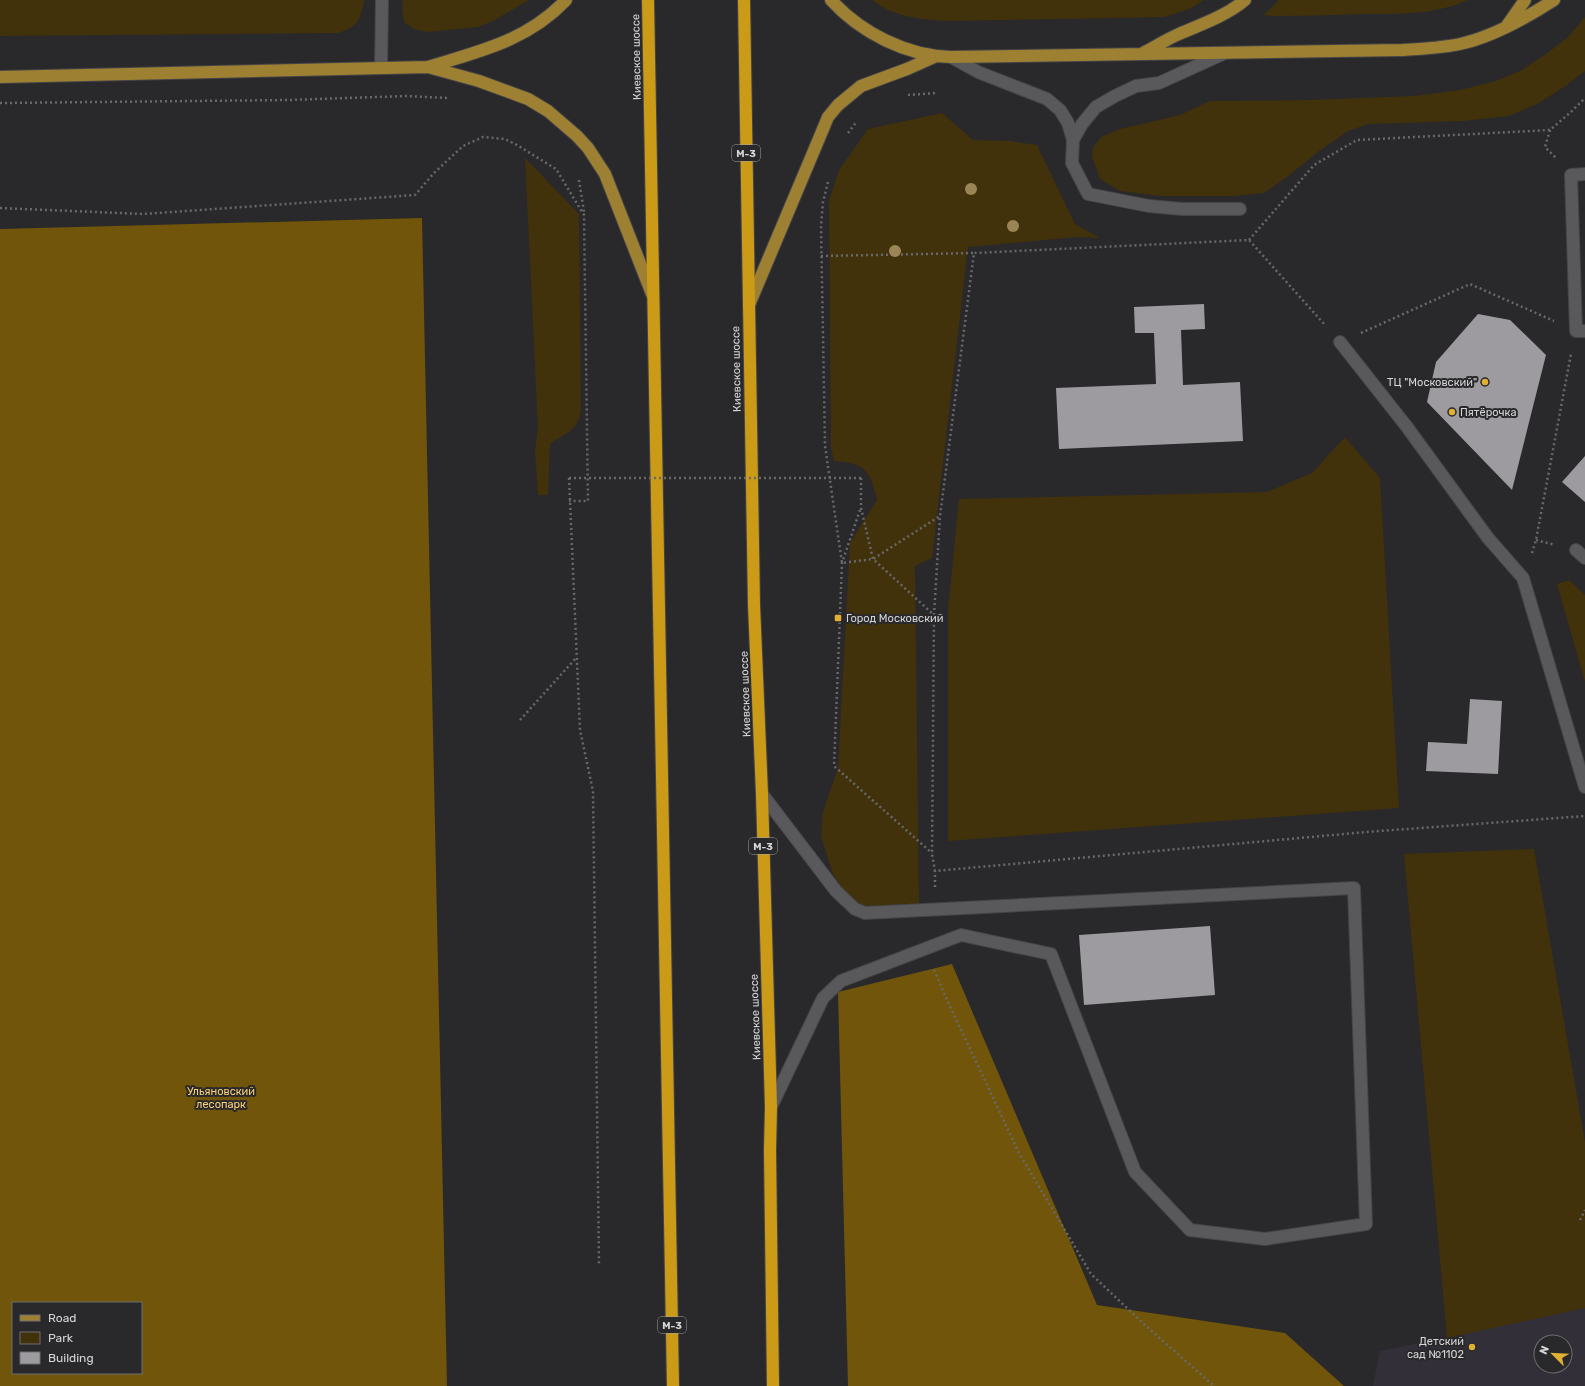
<svg xmlns="http://www.w3.org/2000/svg" width="1585" height="1386" font-family="Rubik,sans-serif">
	<rect width="100%" height="100%" fill="#29282b"/>
	<path fill="#332f38" fill-rule="evenodd" d="M1585,1308V1386H1373L1380,1351ZM1541,1342H1565V1366H1541Z"/>
	<path fill="#41320b" d="M0,0H364C360,21 359,26 338,33L0,36Z
		M403,0H529L493,21L478,27L427,32L414,29L404,22L402,8Z
		M872,0H1204L1191,8L1165,17L945,21C918,19 894,17 872,0Z
		M1279,0H1468C1435,15 1398,14 1363,14C1333,15 1304,16 1274,16L1264,15Z
		M1585,17V71L1567,85L1539,103L1509,116L1463,121L1368,124L1348,131L1319,151L1287,177L1264,193L1234,196H1160L1120,191L1100,179L1092,157L1093,148L1101,137L1120,129L1180,115L1210,101L1311,100L1414,96L1460,90L1496,81L1522,70L1546,54L1567,38Z
		M942,113L973,140L1010,141L1037,145L1075,224L1100,238L1078,237L968,247L932,558L915,566L919,907L872,909L859,904L844,891L833,874L821,836L823,812L838,768L850,543L877,500C870,470 865,463 834,461L831,448L829,201L839,170L868,129Z
		M525,158L579,214L581,411C577,432 565,433 550,444L548,495H538L535,450L538,429Z
		M1345,437L1380,478L1399,808L948,841V609L959,499L1267,492L1312,473Z
		M1569,580L1585,595V682L1557,584Z
		M1534,849L1585,1142V1308L1447,1338L1404,854Z"/>
	<path fill="#70550a" fill-rule="evenodd" d="M422,218L447,1386H0V229ZM13,1303H141V1373H13Z
		M952,964L1097,1305L1285,1333L1344,1386H848L838,992Z"/>
	<path fill="#9d9b9f" d="M1204,304L1205,329L1181,330L1183,385L1240,382L1243,441L1059,449L1056,388L1156,384L1154,333H1135L1134,307Z
		M1478,314L1510,320L1546,355L1512,490L1427,402L1436,362Z
		M1585,456V502L1562,482Z
		M1470,699L1502,701L1498,774L1426,771L1428,742L1467,744Z
		M1210,926L1215,995L1084,1005L1079,935Z"/>
	<g fill="none" stroke-linecap="round" stroke-linejoin="round">
		<g stroke="#454447" stroke-width="14">
			<path id="minor" d="M951,57L978,72L1047,99L1060,110L1068,123L1073,140L1072,163L1088,194L1149,206L1182,209H1240
				M381,68L382,0
				M1073,140L1082,124L1096,107L1115,96L1136,86L1159,83L1225,53
				M1585,174L1571,175L1576,331H1585
				M1340,342L1407,427L1488,538L1523,578L1585,787
				M1576,550L1585,558
				M762,794L836,891L855,909L865,913L1354,888L1366,1224L1265,1239L1190,1230L1135,1172L1051,954L961,935L841,981L823,998L771,1107"/>
		</g>
		<g stroke="#454447" stroke-width="14">
			<path id="major" d="M831,0C861,33 907,56 951,57L1402,50C1421,49 1441,48 1460,44C1493,37 1526,18 1554,0
				M1506,27L1525,0
				M1143,53C1155,47 1167,39 1179,34C1202,24 1226,16 1245,0
				M428,67L479,81L528,99L548,111L577,136L588,148L605,174L652,294
				M0,77L428,67C480,51 527,41 566,0
				M749,305L818,141L828,117L838,105L861,86L907,69L934,57"/>
		</g>
		<g stroke="#454447" stroke-width="14">
			<path id="highway" d="M648,0L673,1386
				M744,0L754,605L762,794L771,1107L770,1150L773,1386"/>
		</g>
		<path stroke="#69696b" stroke-width="2.5" stroke-dasharray="2 3" stroke-linecap="butt" d="M908,95L936,93
			M0,103L289,100L406,96L448,98
			M1550,130L1545,147L1556,158
			M848,133L857,121
			M579,180L584,212
			M828,182L823,202L821,226L825,446L842,563L873,559L940,516
			M0,208L143,214L415,195L434,173L463,146L483,137L505,139L517,145L556,169L584,215L588,501H569
			M1249,240L1314,165L1357,140L1550,130L1572,111L1585,98
			M821,256L974,253
			M1361,333L1470,284L1554,321
			M569,478L580,730L593,791L599,1264
			M861,478V508L873,559L934,615L932,854L935,871L1366,832L1585,816
			M860,510L842,563L834,766L932,853
			M1536,540L1555,545
			M1532,553L1536,540L1571,354
			M934,615L940,516L974,253L1249,240L1325,325
			M520,720L576,658
			M935,887V871
			M934,970L948,1002L1019,1153L1091,1274L1145,1325L1214,1386
			M1580,1220L1585,1210"/>
		<use href="#minor" stroke="#59585b" stroke-width="12"/>
		<use href="#major" stroke="#9d8032" stroke-width="12"/>
		<use href="#highway" stroke="#cb9b17" stroke-width="12"/>
		<path stroke="#69696b" stroke-width="2.5" stroke-dasharray="2 3" stroke-linecap="butt" d="M569,478H861"/>
	</g>
	<g fill="#9b8556">
		<circle cx="971" cy="189" r="6"/>
		<circle cx="1013" cy="226" r="6"/>
		<circle cx="895" cy="251" r="6"/>
	</g>
	<g fill="#e0b034" stroke="#29282b" stroke-width="1.5">
		<circle cx="1485" cy="382" r="4"/>
		<circle cx="1452" cy="412" r="4"/>
		<rect x="834" y="614" width="8" height="8" rx="2"/>
		<circle cx="1472" cy="1347" r="4"/>
	</g>
	<g text-anchor="middle" stroke-width="4" stroke-linejoin="round" paint-order="stroke">
		<g fill="#29282b" stroke="#a2a2a4" stroke-width="1">
			<rect x="732" y="145" width="28" height="16" rx="3"/>
			<rect x="749" y="838" width="28" height="16" rx="3"/>
			<rect x="658" y="1317" width="28" height="16" rx="3"/>
		</g>
		<g font-size="10" font-weight="bold" fill="#d6d6d8">
			<text x="746" y="157">М-3</text>
			<text x="763" y="850">М-3</text>
			<text x="672" y="1329">М-3</text>
		</g>
		<g font-size="11" fill="#d6d6d8" stroke="#29282b">
			<text transform="translate(636 57) rotate(-91)" y="4">Киевское шоссе</text>
			<text transform="translate(736 369) rotate(-91)" y="4">Киевское шоссе</text>
			<text transform="translate(745 694) rotate(-92)" y="4">Киевское шоссе</text>
			<text transform="translate(755 1017) rotate(-92)" y="4">Киевское шоссе</text>
		</g>
		<g font-size="11" fill="#d6d6d8" stroke="#29282b" text-anchor="end">
			<text x="1477" y="386">ТЦ "Московский"</text>
			<text x="1460" y="416" text-anchor="start">Пятёрочка</text>
			<text x="846" y="622" text-anchor="start">Город Московский</text>
			<text x="1464" y="1345">Детский<tspan x="1464" dy="13">сад №1102</tspan></text>
		</g>
		<g font-size="11" fill="#f9d17a" stroke="#29282b">
			<text x="221" y="1095">Ульяновский<tspan x="221" dy="13">лесопарк</tspan></text>
		</g>
	</g>
	<rect x="12" y="1302" width="130" height="72" fill="#29282b" stroke="#6e6e70"/>
	<rect x="20" y="1315" width="20" height="6" fill="#9d8032" stroke="#6e6e70"/>
	<text x="48" y="1322" font-size="12" fill="#d6d6d8">Road</text>
	<rect x="20" y="1332" width="20" height="12" fill="#41320b" stroke="#6e6e70"/>
	<text x="48" y="1342" font-size="12" fill="#d6d6d8">Park</text>
	<rect x="20" y="1352" width="20" height="12" fill="#9d9b9f" stroke="#6e6e70"/>
	<text x="48" y="1362" font-size="12" fill="#d6d6d8">Building</text>
	<g transform="translate(1553 1354) rotate(294)"><circle r="19" fill="#29282b" stroke="#6e6e70"/>
	<path d="M0-3L7 15L0 10L-7 15Z" fill="#e0b034"/>
	<text y="-6" font-size="11" font-weight="bold" text-anchor="middle" fill="#d6d6d8">N</text>
	</g>
</svg>
